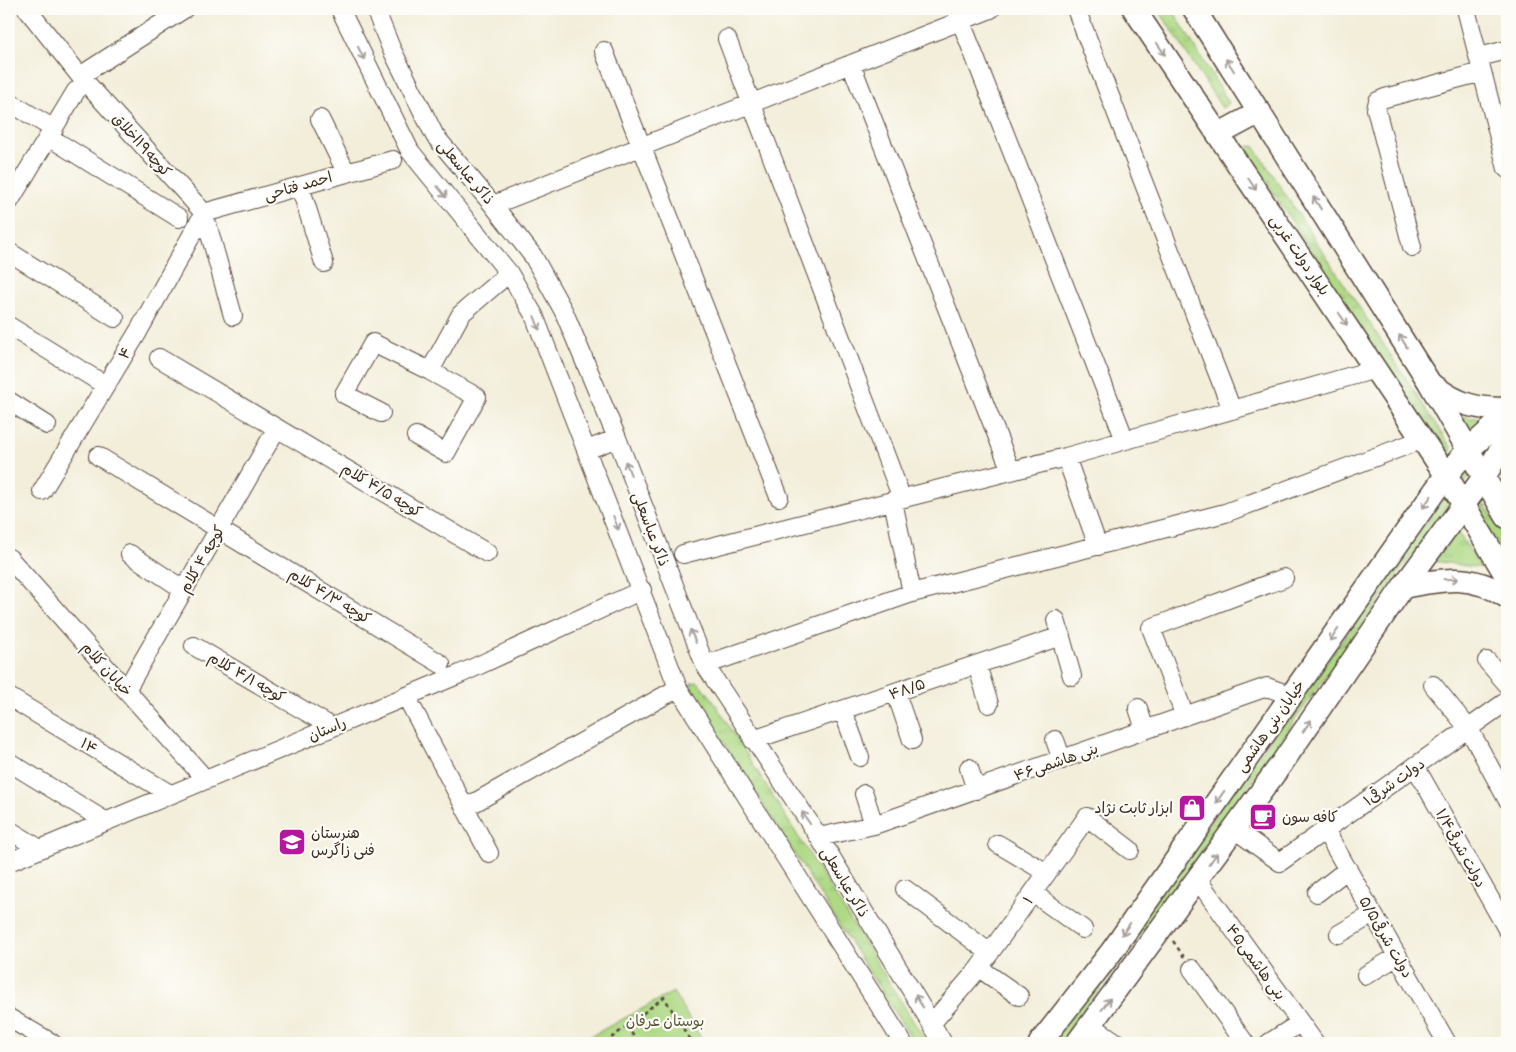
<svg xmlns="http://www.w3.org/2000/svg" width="1516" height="1052" font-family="Pangolin,'Playpen Sans Arabic',sans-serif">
	<defs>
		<pattern id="grass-tufts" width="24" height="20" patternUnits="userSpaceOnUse" patternTransform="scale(1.25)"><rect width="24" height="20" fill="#aed985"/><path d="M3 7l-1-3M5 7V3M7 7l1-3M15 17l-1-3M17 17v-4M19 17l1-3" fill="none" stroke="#97ba72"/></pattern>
	</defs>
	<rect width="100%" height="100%" fill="#fdfcf7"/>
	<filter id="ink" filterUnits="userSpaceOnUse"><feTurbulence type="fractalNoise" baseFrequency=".02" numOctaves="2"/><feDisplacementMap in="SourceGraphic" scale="10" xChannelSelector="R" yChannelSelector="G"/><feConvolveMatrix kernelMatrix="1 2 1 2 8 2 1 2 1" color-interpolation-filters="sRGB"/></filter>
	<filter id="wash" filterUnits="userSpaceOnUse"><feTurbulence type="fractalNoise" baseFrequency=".0096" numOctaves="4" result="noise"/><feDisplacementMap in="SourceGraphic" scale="20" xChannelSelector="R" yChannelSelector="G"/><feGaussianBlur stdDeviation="1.12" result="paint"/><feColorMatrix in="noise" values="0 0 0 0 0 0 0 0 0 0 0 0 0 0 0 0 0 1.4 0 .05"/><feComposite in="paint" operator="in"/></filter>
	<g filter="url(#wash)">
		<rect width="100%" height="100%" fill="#f3eeda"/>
		<path fill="url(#grass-tufts)" stroke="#748252" d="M1158,9H1172L1229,103L1222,108Z
			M1254,146L1452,449L1445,460L1244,147Z
			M1454,414L1472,418L1488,417L1467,439Z
			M1490,439L1495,442C1346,639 1212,848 1059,1043H1048L1309,687L1459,477Z
			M1485,505L1507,538V558L1477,513Z
			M1458,532L1481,568L1434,561Z
			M698,682L711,697L927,1043H914L692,692L691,683Z"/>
		<path fill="#aed985" stroke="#748252" d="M673,992L704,1043H578L664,997Z"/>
	</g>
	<g filter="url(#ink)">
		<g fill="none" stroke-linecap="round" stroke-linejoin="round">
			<g stroke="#57473a" stroke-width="20">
				<path id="minor" d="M27,9L80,76L204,213L233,316
					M340,9L410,151L509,273L534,315L678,688L903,1043
					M375,9L391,48L435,136L493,205L533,256L564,312L617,438L705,665L819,837L943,1043
					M956,9L1125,440
					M1076,9L1232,410
					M1466,9L1507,169
					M727,39L898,488
					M604,51L779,497
					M1479,57L1507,50
					M851,64L1011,471
					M80,76L184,9
					M9,102L54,129
					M320,119L346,172
					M49,137L179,218
					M300,186L324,263
					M9,202L76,91
					M493,205L991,9
					M204,213L393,160
					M1412,247L1376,109L1378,101L1385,98L1482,72
					M9,252L115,318
					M9,326L105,385
					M159,358L487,553
					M9,401L47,425
					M381,413L344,394L373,343L430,371L461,314L509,273
					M416,436L446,453L477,397L430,371
					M587,450L617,438
					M98,456L441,664
					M1066,457L1098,546
					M42,491L138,332L204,213
					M893,501L912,593
					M130,554L184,590
					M683,554L1066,457L1376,369
					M9,558L206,780
					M1056,620L1072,676
					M194,646L332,727
					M1487,661L1507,684
					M705,665L912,593L1225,513L1421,440
					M977,665L989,704
					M1433,685L1469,729L1507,799
					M126,690L277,428
					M896,693L912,740
					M406,696L489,853
					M9,697L170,794
					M1138,708L1145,730
					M843,711L860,757
					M1185,716L1151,628L1284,578
					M753,740L1061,636
					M1055,740L1062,760
					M9,762L105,821
					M1415,766L1507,929
					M969,768L976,790
					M864,794L874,825
					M465,808L678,688
					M1234,829L1280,862L1507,701
					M9,830L40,849
					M1325,830L1447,1043
					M819,837L874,825L1267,687L1292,696
					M998,844L1047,873
					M9,862L460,674L642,590
					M1198,880L1315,1043
					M905,889L990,953
					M1033,893L1083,929
					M1317,893L1348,869
					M1339,934L1373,914
					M979,968L1019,996
					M1192,969L1245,1043
					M1366,975L1398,956
					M9,1018L52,1043
					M932,1023L979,968L1087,817L1130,850
					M1091,1025L1117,1043
					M1269,1043L1300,1023"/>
			</g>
			<g stroke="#57473a" stroke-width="25">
				<path id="major" d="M1134,9L1446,475L1507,577
					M1194,9L1429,382L1507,517
					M1219,134L1260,112
					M1434,386C1459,405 1476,409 1507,409
					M1403,587C1443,579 1472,573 1507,597
					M1040,1043L1112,951L1446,475L1468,450L1507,415
					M1077,1043L1282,763L1403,587L1484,477L1507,439"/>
			</g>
			<path stroke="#57473a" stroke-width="2.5" stroke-dasharray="4 4" stroke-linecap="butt" d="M1173,941L1184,957
				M627,1026L638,1043
				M605,1043L664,997L692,1043"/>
			<use href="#minor" stroke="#fff" stroke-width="18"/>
			<use href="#major" stroke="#fff" stroke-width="22"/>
		</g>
		<defs><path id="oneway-shaft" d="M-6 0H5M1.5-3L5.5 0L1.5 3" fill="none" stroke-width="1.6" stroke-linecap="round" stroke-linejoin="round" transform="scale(1.25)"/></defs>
		<g stroke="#a79f9a">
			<use href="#oneway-shaft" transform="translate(1161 49) rotate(56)"/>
			<use href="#oneway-shaft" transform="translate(361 53) rotate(64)"/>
			<use href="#oneway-shaft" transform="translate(1230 65) rotate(-123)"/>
			<use href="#oneway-shaft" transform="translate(1252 184) rotate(56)"/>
			<use href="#oneway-shaft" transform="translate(442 192) rotate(51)"/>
			<use href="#oneway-shaft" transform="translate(1317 203) rotate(-122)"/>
			<use href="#oneway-shaft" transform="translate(1343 319) rotate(56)"/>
			<use href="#oneway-shaft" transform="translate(537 323) rotate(69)"/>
			<use href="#oneway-shaft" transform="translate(1403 341) rotate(-122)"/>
			<use href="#oneway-shaft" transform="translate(628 468) rotate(-111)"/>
			<use href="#oneway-shaft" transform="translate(1427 502) rotate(125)"/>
			<use href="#oneway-shaft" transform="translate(616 523) rotate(69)"/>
			<use href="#oneway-shaft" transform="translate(1451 579) rotate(-2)"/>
			<use href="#oneway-shaft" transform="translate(1334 635) rotate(125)"/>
			<use href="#oneway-shaft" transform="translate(693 636) rotate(-113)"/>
			<use href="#oneway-shaft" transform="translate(1307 726) rotate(-55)"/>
			<use href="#oneway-shaft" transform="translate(1220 797) rotate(125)"/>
			<use href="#oneway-shaft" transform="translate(806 818) rotate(-124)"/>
			<use href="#oneway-shaft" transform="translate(1213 859) rotate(-54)"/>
			<use href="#oneway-shaft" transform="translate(1126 929) rotate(125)"/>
			<use href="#oneway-shaft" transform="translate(919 1001) rotate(-122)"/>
			<use href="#oneway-shaft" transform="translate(1106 1004) rotate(-54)"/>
		</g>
	</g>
	<defs>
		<g id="shop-square" transform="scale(1.4375)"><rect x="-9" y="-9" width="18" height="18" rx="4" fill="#b5179e" stroke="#fdfcf7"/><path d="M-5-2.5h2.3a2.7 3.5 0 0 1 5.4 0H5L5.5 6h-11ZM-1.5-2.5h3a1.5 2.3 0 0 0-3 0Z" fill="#fff"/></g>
		<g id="cafe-square" transform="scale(1.4375)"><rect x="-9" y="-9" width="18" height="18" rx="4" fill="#b5179e" stroke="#fdfcf7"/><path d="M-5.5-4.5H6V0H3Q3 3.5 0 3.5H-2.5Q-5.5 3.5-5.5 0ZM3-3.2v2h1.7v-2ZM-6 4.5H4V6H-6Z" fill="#fff"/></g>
		<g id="school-square" transform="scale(1.4375)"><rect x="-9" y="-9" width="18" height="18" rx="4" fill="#b5179e" stroke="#fdfcf7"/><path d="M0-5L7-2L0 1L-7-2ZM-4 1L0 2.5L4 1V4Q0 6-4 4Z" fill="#fff"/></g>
	</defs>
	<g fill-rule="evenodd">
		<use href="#shop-square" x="1192" y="808"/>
		<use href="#cafe-square" x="1263" y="817"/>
		<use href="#school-square" x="292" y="842"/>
	</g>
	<g text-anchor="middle" stroke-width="4.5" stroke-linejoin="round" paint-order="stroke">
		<g font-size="15" fill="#3b2a1e" stroke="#fdfcf7">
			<text transform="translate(142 145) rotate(48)" y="5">کوچه۱۹اخلاق</text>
			<text transform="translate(466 172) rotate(50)" y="5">ذاکر عباسعلی</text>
			<text transform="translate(298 186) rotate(-16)" y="5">احمد فتاحی</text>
			<text transform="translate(1300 255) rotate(56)" y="5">بلوار دولت غربی</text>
			<text transform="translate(125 353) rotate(-59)" y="5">۴</text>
			<text transform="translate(382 490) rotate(31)" y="5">کوچه ۴/۵ کلام</text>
			<text transform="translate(651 529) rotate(69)" y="5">ذاکر عباسعلی</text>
			<text transform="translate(202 559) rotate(-60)" y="5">کوچه ۴ کلام</text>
			<text transform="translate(330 596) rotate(31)" y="5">کوچه ۴/۳ کلام</text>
			<text transform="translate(107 669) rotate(48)" y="5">خیابان کلام</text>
			<text transform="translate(247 677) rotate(30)" y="5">کوچه ۴/۱ کلام</text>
			<text transform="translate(907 689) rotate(-19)" y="5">۴۸/۵</text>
			<text transform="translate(1270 726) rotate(-55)" y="5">خیابان بنی هاشمی</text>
			<text transform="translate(327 729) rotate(-23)" y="5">راستان</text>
			<text transform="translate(89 746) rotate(31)" y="5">۱۴</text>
			<text transform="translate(1056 762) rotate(-19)" y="5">بنی هاشمی۴۶</text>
			<text transform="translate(1394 782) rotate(-35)" y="5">۱دولت شرقی</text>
			<text transform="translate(1461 848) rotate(61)" y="5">۱/۴دولت شرقی</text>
			<text transform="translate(845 882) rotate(59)" y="5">ذاکر عباسعلی</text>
			<text transform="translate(1028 900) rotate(-54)" y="5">۱</text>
			<text transform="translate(1386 937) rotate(60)" y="5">۵/۵دولت شرقی</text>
			<text transform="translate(1256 962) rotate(54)" y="5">بنی هاشمی۴۵</text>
		</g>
		<g font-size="15" fill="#3b2a1e" stroke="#fdfcf7" text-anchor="start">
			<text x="1173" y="813" text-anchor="end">ابزار ثابت نژاد</text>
			<text x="1282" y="822">کافه سون</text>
			<text x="311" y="838">هنرستان<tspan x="311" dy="17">فنی زاگرس</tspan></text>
		</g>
		<g font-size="15" fill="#585638" stroke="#fdfcf7">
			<text x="665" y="1026">بوستان عرفان</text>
		</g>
	</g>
	<rect width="1516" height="1052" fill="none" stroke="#fdfcf7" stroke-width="30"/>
</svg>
